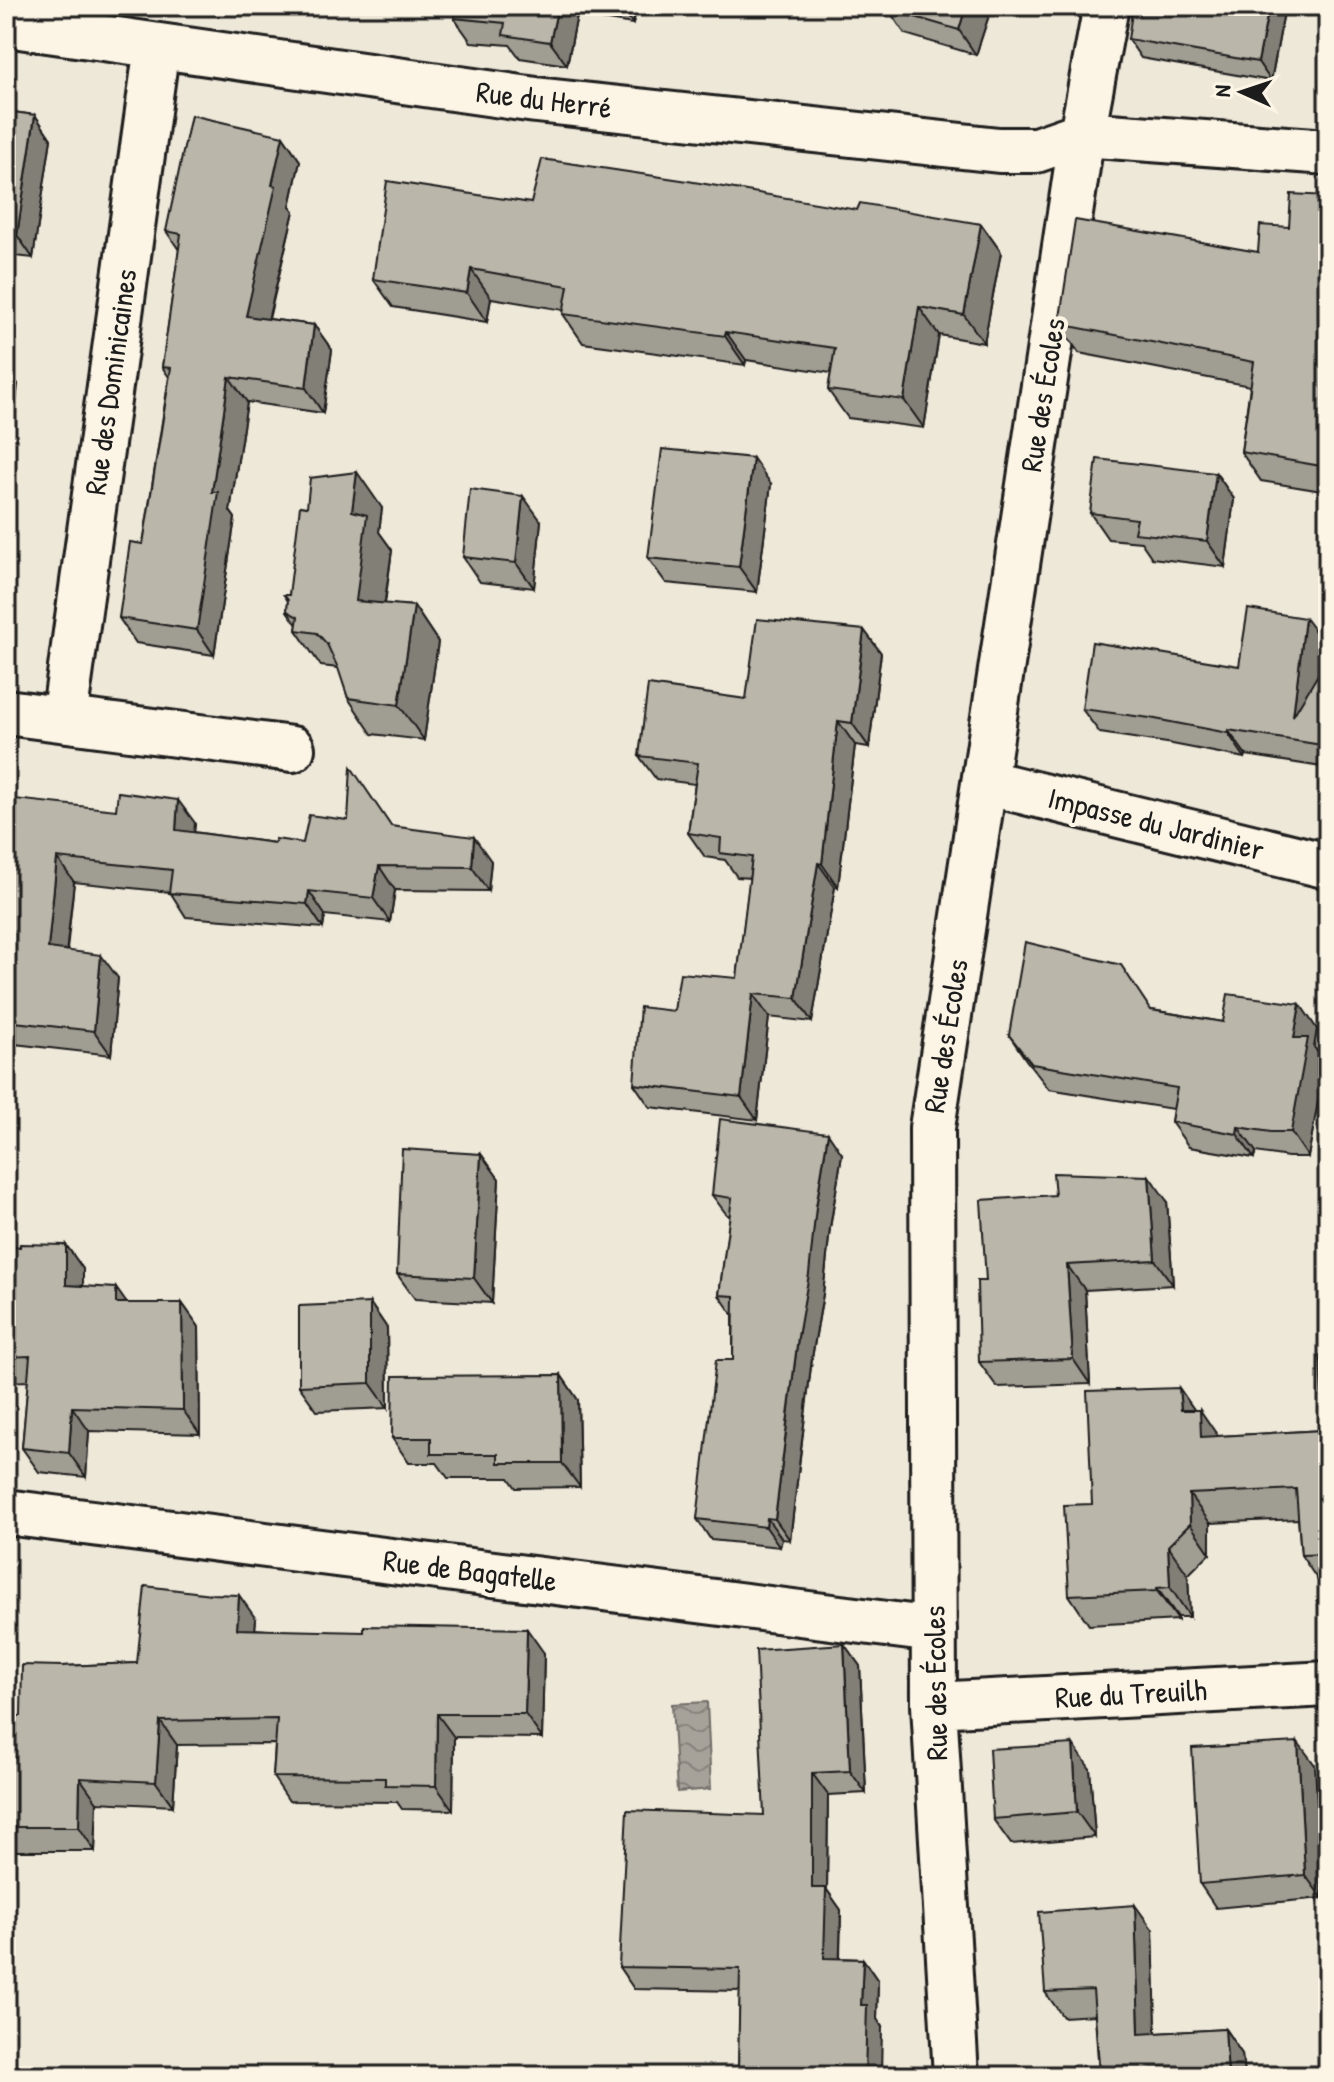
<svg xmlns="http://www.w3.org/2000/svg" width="1334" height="2082" font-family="'Patrick Hand',sans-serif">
	<defs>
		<pattern id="water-waves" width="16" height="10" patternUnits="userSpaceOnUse" patternTransform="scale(2)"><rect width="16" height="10" fill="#a7a299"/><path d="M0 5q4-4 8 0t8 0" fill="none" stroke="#87837c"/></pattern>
	</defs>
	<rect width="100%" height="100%" fill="#eee8d9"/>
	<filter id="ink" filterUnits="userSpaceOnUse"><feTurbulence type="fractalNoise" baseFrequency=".0125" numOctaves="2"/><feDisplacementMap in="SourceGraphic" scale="16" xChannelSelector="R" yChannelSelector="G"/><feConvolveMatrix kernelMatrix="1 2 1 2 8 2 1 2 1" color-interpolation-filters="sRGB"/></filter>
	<g filter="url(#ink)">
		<path fill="url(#water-waves)" stroke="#6f6c67" stroke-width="2" d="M707,1702L711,1789L677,1792L672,1704Z"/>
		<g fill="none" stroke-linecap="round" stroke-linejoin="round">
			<g stroke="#1c1c1c" stroke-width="50">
				<path id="minor" d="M6,24L536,100L999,150H1036L1082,134L1328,152
					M6,712L292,749
					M64,719L157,46
					M985,782L1328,866
					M6,1512L934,1630
					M934,1705L1328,1684
					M956,2076L934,1705L932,1128L1082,134L1106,6"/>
			</g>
			<use href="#minor" stroke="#fcf5e5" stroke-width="44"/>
		</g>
		<path fill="#a09d92" stroke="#1c1c1c" stroke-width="2" d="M457,6H637L633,24L577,15L567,65L520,58L510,45L471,42L454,18Z
			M889,6H992L976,55L905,34L888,9Z
			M1284,12L1271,81L1141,58L1128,39Z
			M6,111L35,115L51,139L33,258L6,255Z
			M283,136L300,161L290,206L294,211L269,319L314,325L332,350L323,413L247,402L230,511L235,518L214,655L136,643L119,618L143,544L169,377L162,367L179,250L166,231Z
			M1328,196V492L1261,481L1241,452L1250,386L1079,353L1059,324L1258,252Z
			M531,203L857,210L981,224L1001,252L984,343L939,335L924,428L848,418L828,390L831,373L746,360L745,365L583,343L563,314L564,310L491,298L487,322L393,307L373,279Z
			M1216,473L1234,499L1225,567L1152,558L1141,542L1108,539L1090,513Z
			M771,484L757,592L666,583L648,558Z
			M307,507L382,508L379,532L392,550L385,604L414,606L438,642L424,740L372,734L348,698L339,668L321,666L296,630L297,625L287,611L288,601L284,595H289Z
			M541,521L534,588L480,582L463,557Z
			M864,630L881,653L869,747L855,745L838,887H835L812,1022L769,1017L757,1120L650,1107L634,1084L674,1011L737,978L750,878L737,877L725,860L705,857L688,833L695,784L656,779L639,756L746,699Z
			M1323,642L1319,673L1328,658V768L1246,755L1245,758L1167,743L1100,733L1082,709Z
			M6,798L195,823L194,832L275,843H303L391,826L491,861L488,891L395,890L390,922L325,915L323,928L186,917L170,892L74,882L67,950L118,978L111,1055L6,1043Z
			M1152,1010L1223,1022L1317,1029L1314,1047L1325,1063L1308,1157H1288L1256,1152L1254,1158L1189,1147L1171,1122L1173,1109L1049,1089L1026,1060L1009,1035Z
			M481,1154L499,1179L492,1303L415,1299L397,1274Z
			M842,1154L830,1228L823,1294L812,1358L790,1540L782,1539L780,1547L711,1540L697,1519L733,1360V1315L719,1295L730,1216L727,1215L712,1195Z
			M1167,1201L1173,1285L1085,1290L1090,1384L997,1387L979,1362L986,1281Z
			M66,1245L83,1269V1286L127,1303H182L199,1327L200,1434L89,1431L86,1477L39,1472L22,1448L28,1381L6,1382V1247Z
			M370,1303L387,1328L388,1408L317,1411L299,1386Z
			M1328,1356V1584L1321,1585L1301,1555L1298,1519L1210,1523V1553L1188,1575L1190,1617H1178V1620L1089,1625L1069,1595L1092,1504L1179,1388L1194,1410L1218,1436L1323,1430Z
			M561,1375L578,1400L580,1487L516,1488L509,1478H448L437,1463H409L392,1438Z
			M256,1619L255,1629L544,1653L542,1738L454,1737L453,1810L402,1809L397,1802L289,1801L273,1777L275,1744L177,1745L173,1806L97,1802L95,1851H12L6,1842V1716H21L62,1666L137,1663Z
			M844,1644L860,1666L866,1793L828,1795L827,1890L841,1910L840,1958L863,1959L878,1981L877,2019L882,2027L738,2072L740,1991L634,1989L619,1967L764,1815Z
			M1315,1765L1322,1898L1216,1908L1200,1884Z
			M1090,1769L1095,1837L1011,1844L993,1819Z
			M1153,1930L1156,2033L1225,2029L1242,2054L1244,2076H1099L1095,2015L1063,2017L1045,1992Z"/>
		<path fill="#827f77" stroke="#1c1c1c" stroke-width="2" d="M558,6H571L577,15L567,65L550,42Z
			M620,6H637L633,24Z
			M966,6H992L976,55L959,30Z
			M1269,6H1280L1284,12L1271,81L1258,62Z
			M35,115L51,139L33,258L17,235Z
			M283,136L300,161L290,206L294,211L263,341L246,316L272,185Z
			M981,224L1001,252L984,343L964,315Z
			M471,269L491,298L487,322L467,293Z
			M919,307L939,335L924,428L904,400Z
			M314,325L332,350L323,413L306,388Z
			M726,332L746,360L745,365L725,336Z
			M6,367L18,384L9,466L6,462Z
			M229,377L247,402L230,511L235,518L214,655L197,630L212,492Z
			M1328,414V475L1321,466Z
			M753,458L771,484L757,592L739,567Z
			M357,472L382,508L379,532L392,550L380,636L356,601L352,511Z
			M1216,473L1234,499L1225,567L1207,541Z
			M523,496L541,521L534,588L516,563Z
			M414,606L438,642L424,740L399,705Z
			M1305,618L1323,642L1310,741L1293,716Z
			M864,630L881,653L869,747L852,723Z
			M838,721L855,745L838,887L822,864Z
			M1228,730L1246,755L1245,758L1228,733Z
			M178,800L195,823L192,853L176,830Z
			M474,837L491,861L488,891L472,867Z
			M57,858L74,882L64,971L48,948Z
			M818,863L835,887L812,1022L796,998Z
			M379,866L395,890L390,922L373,898Z
			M309,891L325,915L323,928L307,904Z
			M101,955L118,978L111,1055L94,1031Z
			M753,994L769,1017L757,1120L741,1097Z
			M1300,1004L1317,1029L1314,1047L1325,1063L1308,1157L1291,1132L1294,1038Z
			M1238,1127L1256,1152L1254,1158L1237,1134Z
			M828,1133L842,1154L830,1228L823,1294L812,1358L790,1540L775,1519L798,1337L816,1207Z
			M481,1154L499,1179L492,1303L474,1278Z
			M1149,1176L1167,1201L1173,1285L1155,1260Z
			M66,1245L83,1269V1310L66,1285Z
			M1067,1265L1085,1290L1090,1384L1073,1359Z
			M116,1288L133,1312L116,1303Z
			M182,1303L199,1327L200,1434L183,1410Z
			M370,1303L387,1328L388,1408L370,1383Z
			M561,1375L578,1400L580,1487L562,1463Z
			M1179,1388L1200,1418V1410L1220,1439L1222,1466L1181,1410Z
			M72,1407L89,1431L86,1477L69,1453Z
			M1189,1494L1210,1523V1553L1190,1524Z
			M767,1518L782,1539L780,1547L766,1527Z
			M1168,1546L1188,1575L1190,1617L1170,1587Z
			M1157,1588L1178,1617V1620L1157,1591Z
			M239,1595L256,1619L253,1653L237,1629Z
			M527,1629L544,1653L542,1738L525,1714Z
			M844,1644L860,1666L866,1793L850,1771Z
			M437,1714L454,1737L453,1810L436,1786Z
			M160,1721L177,1745L173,1806L156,1782Z
			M1298,1742L1315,1765L1322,1898L1305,1875Z
			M1073,1744L1090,1769L1095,1837L1077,1812Z
			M812,1773L828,1795L827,1890L841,1910L839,1980L824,1958L812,1888Z
			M80,1778L97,1802L95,1851L79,1827Z
			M1135,1905L1153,1930L1157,2059L1139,2034Z
			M863,1959L878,1981L877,2019L882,2027L881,2076H865L861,2005Z
			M1225,2029L1242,2054L1244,2076H1228Z"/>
		<path fill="#bab6aa" stroke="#1c1c1c" stroke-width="2" d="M457,6H558L550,42L503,35L505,23L454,18Z
			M889,6H966L959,30L888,9Z
			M1133,6H1269L1258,62L1128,39Z
			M6,111L35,115L17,235L6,233Z
			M191,115L283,136L272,185L276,186L246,316L314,325L306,388L229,377L212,492H218L197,630L119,618L130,542L143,544L171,368L162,367L181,234L166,231Z
			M542,159L688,181L857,210L860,203L981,224L964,315L919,307L904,400L828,390L835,348L726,332L725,336L563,314L568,286L471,269L467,293L373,279L387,181L531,203Z
			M1291,194L1328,196V414L1321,466L1241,452L1254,362L1059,324L1075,220L1258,252L1260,225L1289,227Z
			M662,449L753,458L739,567L648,558Z
			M1097,459L1216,473L1207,541L1134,533L1137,519L1090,513Z
			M357,472L352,511L367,515L356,601L414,606L399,705L348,698L338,668L327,644L317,633L296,630L298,617L287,611L288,600L284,595H289L300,506L307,507L310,478Z
			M470,489L523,496L516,563L463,557Z
			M1248,609L1305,618L1293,716L1328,658V746L1228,730V733L1150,718L1082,709L1092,642L1239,666Z
			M757,619L864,630L852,723L838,721L822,864L818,863L796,998L753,994L741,1097L634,1084L640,1007L674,1011L680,973L737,978L752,857L720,853L721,838L688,833L698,763L639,756L648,685L746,699Z
			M351,767L391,826L474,837L472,867L379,866L373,898L309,891L307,904L169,893L172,870L57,858L48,948L101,955L94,1031L6,1021V798L116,810L118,792L178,800L176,830L275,843V839L303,843L309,815L348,820Z
			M1025,942L1121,965L1151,1010L1223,1022L1228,994L1300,1004L1294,1038H1308L1291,1132H1271L1238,1127L1237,1134L1171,1122L1177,1088L1032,1064L1009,1035Z
			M720,1119L828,1133L816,1207L809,1274L798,1337L775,1519L767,1518L766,1527L697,1519L716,1360H733L734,1296L719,1295L732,1198L712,1195Z
			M402,1149L481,1154L474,1278L397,1274Z
			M1053,1173L1149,1176L1155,1260L1067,1265L1073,1359L979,1362L977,1281H986L981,1200L1055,1195Z
			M20,1244L66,1245V1285L116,1288V1303H182L183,1410L72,1407L69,1453L22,1448L30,1356L6,1357V1247H20Z
			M370,1303V1383L299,1386V1306Z
			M1320,1356H1328V1554L1301,1555L1296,1489L1189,1494L1190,1524L1168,1546L1170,1587L1157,1588V1591L1069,1595L1064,1505L1092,1504L1087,1391L1179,1388L1181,1410H1200L1201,1437L1323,1430Z
			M561,1375L562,1463H498V1454H431V1438H392L393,1376Z
			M145,1586L211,1594L239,1595L237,1629L364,1632V1626L527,1629L525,1714H437L436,1786L385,1785V1778L273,1777L277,1719L160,1721L156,1782L80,1778L79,1827H6V1716H21L22,1665L62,1666L137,1663Z
			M844,1644L850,1771L812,1773V1888H826L824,1958L863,1959L861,2005H867L865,2076H660L661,2071L738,2072L740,1969L619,1967L627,1810L764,1815L756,1650Z
			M1298,1742L1305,1875L1200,1884L1192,1748Z
			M1073,1744L1077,1812L993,1819L989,1749Z
			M1135,1905L1139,2034L1225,2029L1228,2076H1100L1093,1990L1045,1992L1039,1912Z"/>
	</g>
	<g text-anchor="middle" stroke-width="8" stroke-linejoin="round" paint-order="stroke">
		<g font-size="30" fill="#1c1c1c" stroke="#fcf5e5">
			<text transform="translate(544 100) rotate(7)" y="10">Rue du Herré</text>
			<text transform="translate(111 382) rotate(-82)" y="10">Rue des Dominicaines</text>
			<text transform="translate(1043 395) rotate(-81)" y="10">Rue des Écoles</text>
			<text transform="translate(1156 824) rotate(14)" y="10">Impasse du Jardinier</text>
			<text transform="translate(946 1036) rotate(-81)" y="10">Rue des Écoles</text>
			<text transform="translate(470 1571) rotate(7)" y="10">Rue de Bagatelle</text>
			<text transform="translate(936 1683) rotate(-91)" y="10">Rue des Écoles</text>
			<text transform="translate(1131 1694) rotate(-3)" y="10">Rue du Treuilh</text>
		</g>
	</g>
	<rect width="1334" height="2082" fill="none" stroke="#fcf5e5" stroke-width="32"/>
	<rect x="16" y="16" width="1302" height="2050" fill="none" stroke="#1c1c1c" stroke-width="3" filter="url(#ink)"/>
	<g transform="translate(1242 92) rotate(273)" stroke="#fcf5e5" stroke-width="6" paint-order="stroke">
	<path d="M0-6L14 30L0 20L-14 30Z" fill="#1c1c1c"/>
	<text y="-12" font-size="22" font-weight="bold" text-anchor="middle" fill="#1c1c1c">N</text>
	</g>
</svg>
